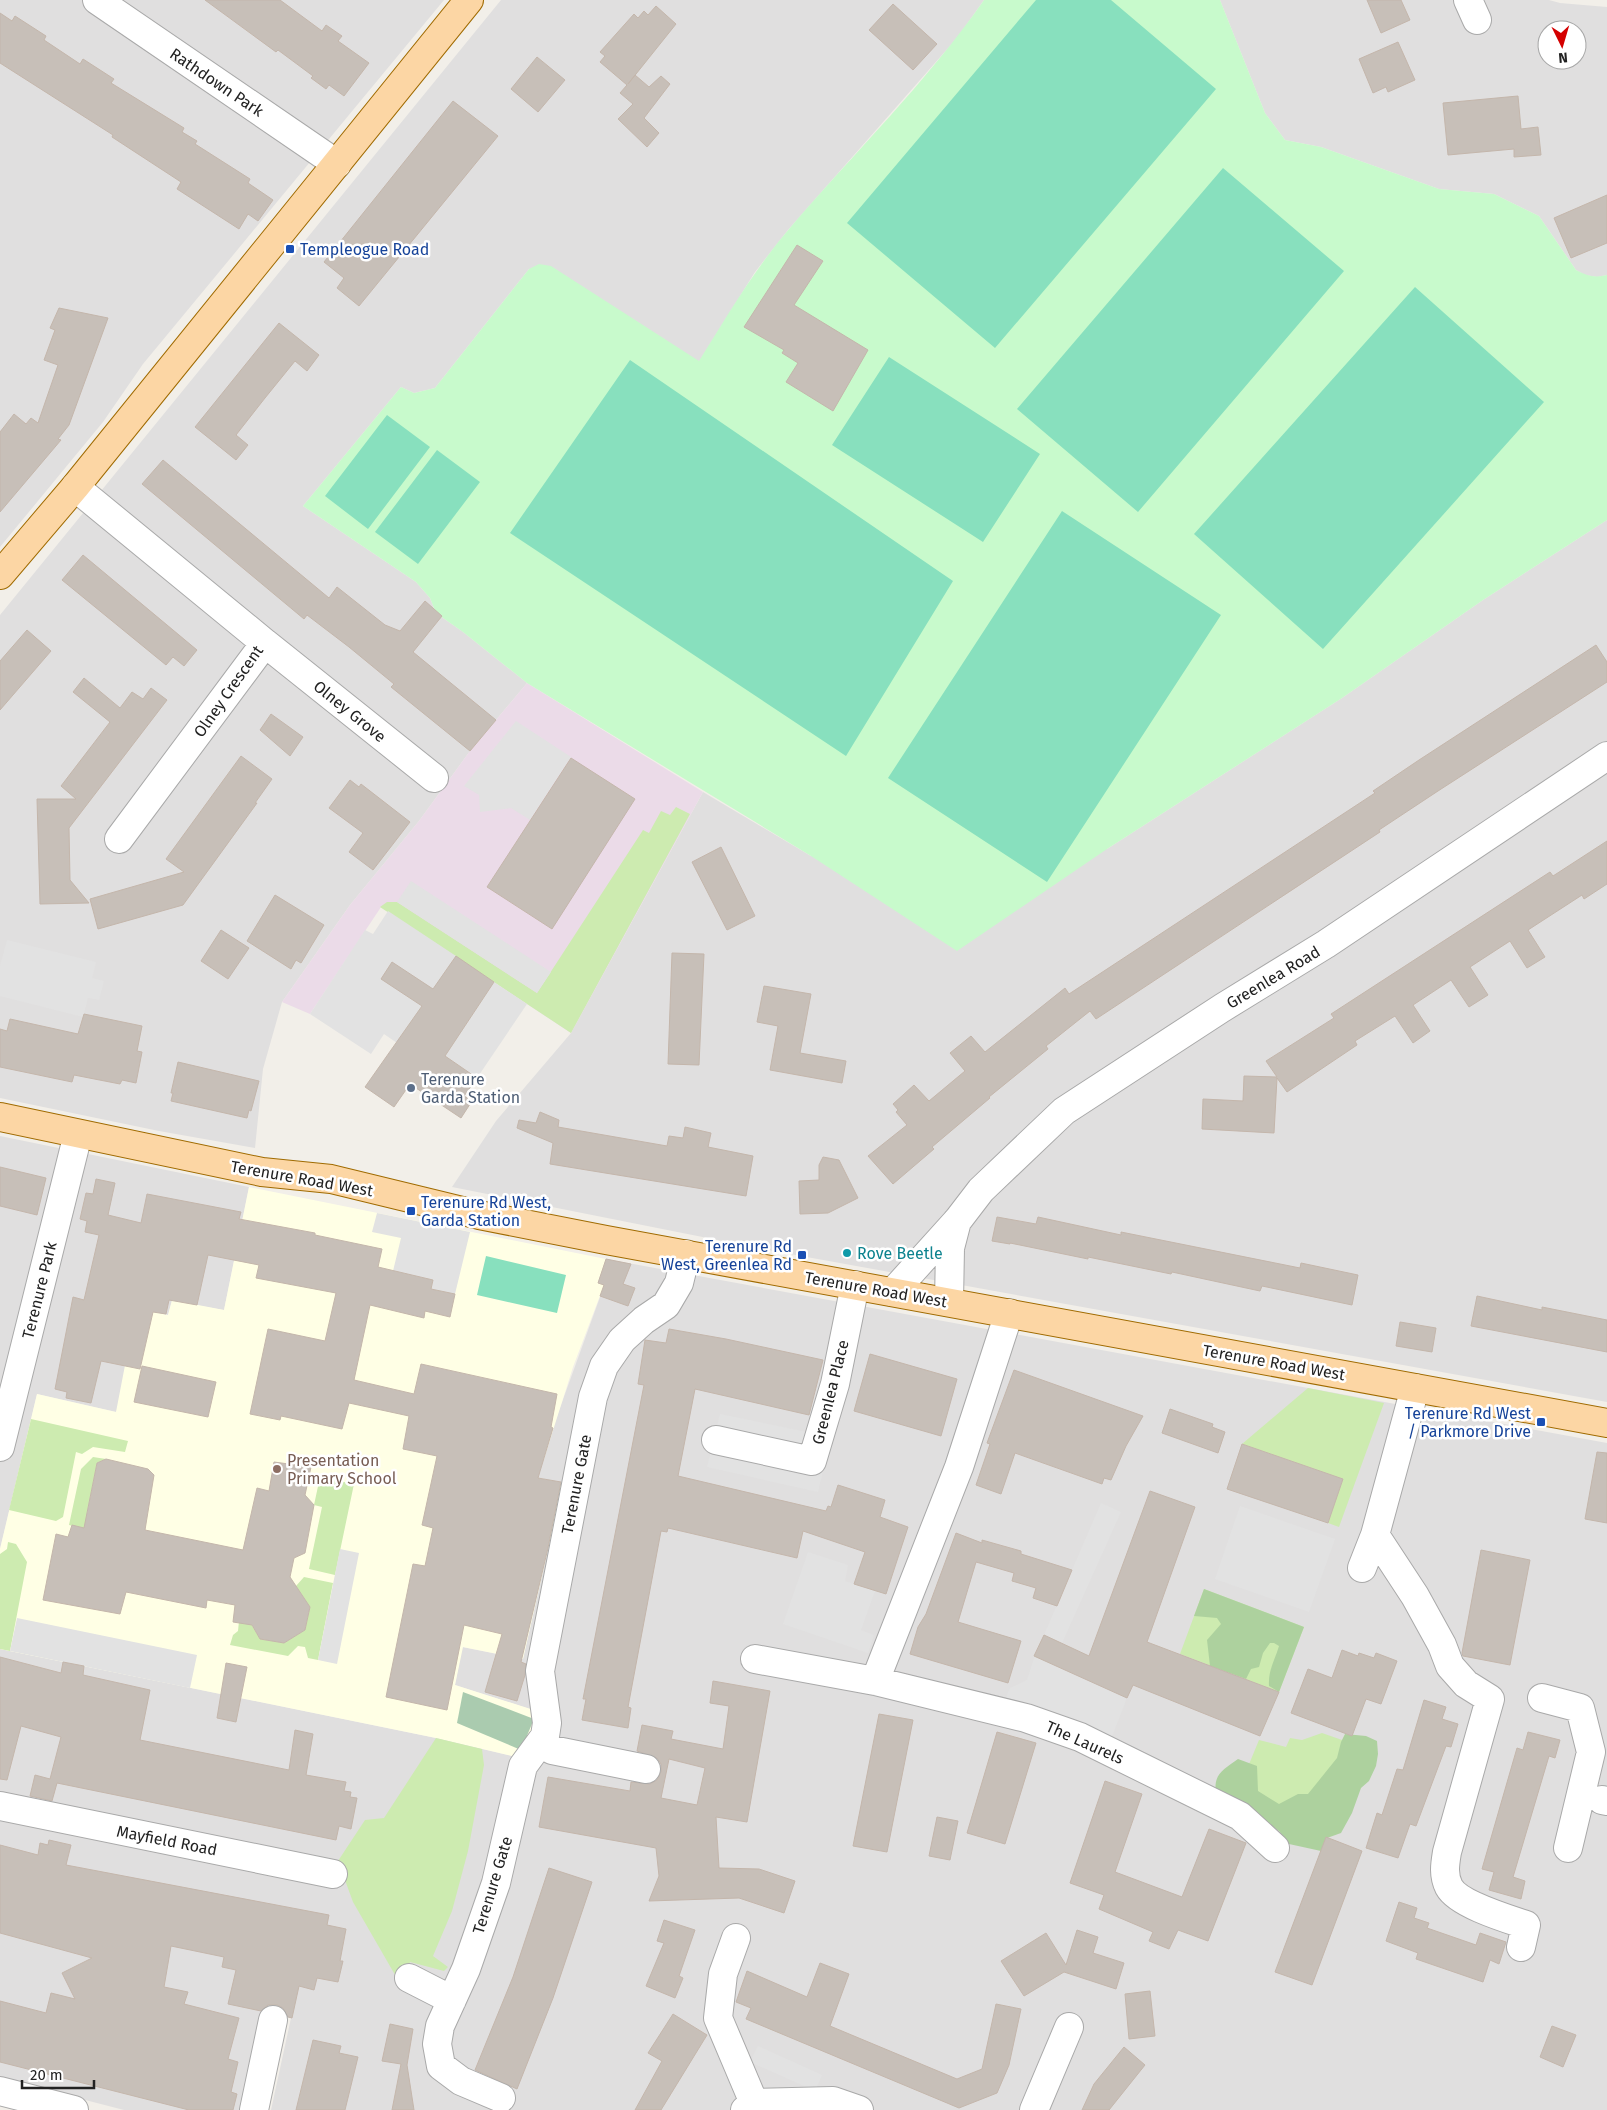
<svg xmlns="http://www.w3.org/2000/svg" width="1607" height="2110" font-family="'Fira Sans',sans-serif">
	<rect width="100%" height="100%" fill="#f2efe9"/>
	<path fill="#e0dfdf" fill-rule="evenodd" d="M0,0H444L143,364L103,422L0,547Z
		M501,0H984L957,38L788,230L755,272L699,362L646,328L529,269L435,388L414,393L401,387L303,506L416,582L430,598L436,613L463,632L527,683L470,751L419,821L350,905L282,1002L263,1069L255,1148L159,1131L0,1098V615Z
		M1220,0H1549L1560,3L1607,7V275L1597,277L1585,275L1576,270L1539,216L1494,194L1439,189L1321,147L1285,140L1265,113ZM1547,30H1577V60H1547Z
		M1607,520V1402L768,1250L452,1187L496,1121L571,1033L703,792L811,856L1107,849L1342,698L1483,600Z
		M0,1136L249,1187L224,1310L172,1301L168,1315L116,1412L37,1394L0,1549Z
		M606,1259L1607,1443V2110H271L291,2018L263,2011L239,2110H124L0,2078V1649L436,1738L525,1759L539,1712L455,1685L462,1647L523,1659L563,1483L535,1477L604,1286L598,1283Z"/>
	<path fill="#ebdbe8" d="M527,683L703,792L571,1033L381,907L310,1014L282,1002L350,905L419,821L470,751Z"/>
	<path fill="#ffffe5" d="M249,1187L606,1259L598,1282L604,1285L573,1367L544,1459L535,1477L563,1483L523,1659L463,1647L455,1685L540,1712L525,1759L436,1738L0,1649V1549L37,1394L116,1412L136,1308L168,1315L172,1300L224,1310Z"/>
	<path fill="#cdebb0" d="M676,807L690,814L571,1033L380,907L387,902H397L537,993L643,830L649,833L661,811L670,815Z
		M1308,1388L1384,1403L1339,1527L1328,1523L1343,1479L1242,1444Z
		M31,1419L128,1441L125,1452L93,1447L82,1454L76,1452L63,1517L56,1521L9,1510Z
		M93,1457L106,1459L97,1463L87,1513L93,1530L69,1525L81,1469Z
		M320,1477L354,1484L335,1575L309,1569L322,1507L314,1505Z
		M8,1542L16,1544L27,1562L10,1651L0,1649V1554L7,1549Z
		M304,1577L333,1583L318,1660L308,1658L305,1647L298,1646L288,1656L230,1645L233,1635L238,1631L241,1601L247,1617L260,1639L284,1643L305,1630L310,1607L296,1586Z
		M1204,1589L1304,1627L1279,1692L1180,1654Z
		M1322,1733L1365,1748L1332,1835L1240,1786L1259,1740L1286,1747L1290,1738L1302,1740Z
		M436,1738L482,1749L484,1765L468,1851L452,1911L433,1956L448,1967L444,1971L410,1962L402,1980H398L353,1902L338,1861L365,1820L384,1818Z"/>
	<path fill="#add19e" d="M1204,1589L1304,1627L1279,1692L1269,1686C1268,1670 1275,1660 1279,1646L1274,1643H1270L1263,1653L1259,1667L1251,1669L1246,1679L1210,1666L1207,1640L1221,1624L1217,1618L1194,1616Z
		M1345,1734L1366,1736L1377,1741L1378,1754L1376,1766L1369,1781L1361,1788L1352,1813L1341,1833L1327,1838L1321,1851L1289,1844L1279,1831L1263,1820L1216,1794C1213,1774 1223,1770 1238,1759L1257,1766L1258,1791L1279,1804L1298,1794H1308L1337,1758L1341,1742Z"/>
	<path fill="#aacbaf" d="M463,1692L534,1719L521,1750L457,1723Z"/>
	<path fill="#c8facc" d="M984,0H1220L1265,113L1285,140L1321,147L1439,189L1494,194L1539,216L1576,270C1587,276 1595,278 1607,275V520L1483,600L1342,698L1107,849L957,951L811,856L527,683L463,632L436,613L430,598L416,582L303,506L401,387L414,393L435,388L529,269L539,264L551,266L699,361C727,316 754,270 789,229C854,153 926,83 984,0Z"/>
	<path fill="#88e0be" d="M1036,0H1111L1216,89L995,348L847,223Z
		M1223,168L1344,271L1138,512L1017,409Z
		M1415,287L1544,402L1323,649L1194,534Z
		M889,357L1040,454L983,542L832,445Z
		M630,360L953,581L846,756L510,533Z
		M387,415L430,447L368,529L325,496Z
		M437,450L480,482L418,564L375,532Z
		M1062,511L1221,615L1047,882L888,778Z
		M486,1256L566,1275L557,1313L477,1295Z"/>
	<path fill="#e2e2e2" d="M516,721L571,757L530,820L511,808L480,812L479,795L464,786Z
		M411,881L551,972L537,993L397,902Z
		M388,911L456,956L397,1043L384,1034L371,1054L310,1014L365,930L373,934Z
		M7,940L96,962L92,978L104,981L99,1000L88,998L83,1017L0,996V966Z
		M494,982L527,1004L477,1078L445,1056Z
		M377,1213L470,1232L455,1294L431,1289L433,1280L393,1271L401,1238L372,1232Z
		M720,1414L831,1437L818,1492L707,1467Z
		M1101,1503L1121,1512L1062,1643L1044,1635Z
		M1240,1506L1335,1539L1309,1612L1215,1579Z
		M340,1549L359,1553L337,1664L318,1660Z
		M808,1552L848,1565L845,1581L875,1591L861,1630L874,1635L868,1653L783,1624Z
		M17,1618L197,1655L190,1688L10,1651Z
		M1036,1652L1054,1661L1053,1664L1127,1698L1111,1739L1005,1700L1010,1688L1027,1680Z
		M758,2046L822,2075L815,2091L750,2062Z"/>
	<path fill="#c7bfb8" stroke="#c4b6ab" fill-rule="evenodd" d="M205,0H280L322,31L326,25L342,36L338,41L369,63L344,96L329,85L326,89L311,78L313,76L278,50L276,52Z
		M1367,0H1401L1410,20L1381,33Z
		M893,4L937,44L913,70L869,30Z
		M656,6L676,24L628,84L635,75L649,87L661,76L670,84L644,118L659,133L647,147L618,119L633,104L620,93L627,85L600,62L605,56L600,52L634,14L638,18L644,11L648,15Z
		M0,13L12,21L15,16L46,36L44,40L80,64L83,59L114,79L111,83L184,128L182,132L197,141L195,144L250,179L248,183L273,200L258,221L248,214L239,229L177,189L181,182L112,137L113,135L0,63Z
		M1398,42L1415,80L1388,92L1386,87L1373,93L1359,59Z
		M537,57L565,80L538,112L511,89Z
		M1518,96L1521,129L1538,127L1541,155L1514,157V149L1448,155L1443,103Z
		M453,101L498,136L359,306L337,288L344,278L324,262Z
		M1607,195V243L1571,258L1554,218Z
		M797,245L823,261L794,305L868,350L833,411L786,382L798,363L782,353L784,350L744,327Z
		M59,308L108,318L69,425L58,439L61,440L0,512V432L14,414L26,424L31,418L38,423L58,365L44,360L55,330L50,328Z
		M279,323L319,355L307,371L295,361L265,398L236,435L248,445L236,460L195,427Z
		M163,460L329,598L337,587L385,625L400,631L425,601L442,616L413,652L496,720L470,751L391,687L394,684L349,647L307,615L304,619L142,484Z
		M83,555L197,650L184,666L173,657L166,665L62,580Z
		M27,630L51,651L0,710V661Z
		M1596,645L1607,662V682L1438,791L1379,830L1380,832L1096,1019L1090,1011L1046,1046L1048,1049L989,1097L990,1098L932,1147L934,1149L893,1184L868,1156L907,1125L896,1112L898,1110L893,1104L914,1085L929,1101L965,1071L950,1053L971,1036L985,1052L1065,988L1069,994L1375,793L1373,791L1419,760Z
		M84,678L120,708L132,692L143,699L151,688L167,700L69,828L70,880L89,903L40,904L37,799H76L61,786L110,722L73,692Z
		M271,714L303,737L290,756L260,730Z
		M241,756L272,779L255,803H257L183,905L98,929L90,899L184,872L166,859Z
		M571,758L635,799L552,929L487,887Z
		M350,780L359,787L361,784L410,822L373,870L349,852L363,833L329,808Z
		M1607,841V884L1584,899L1582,895L1528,930L1545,957L1527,968L1510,941L1470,967L1488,995L1469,1007L1451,980L1413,1005L1430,1031L1413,1043L1395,1016L1355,1041L1357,1045L1287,1092L1277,1078L1274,1133L1202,1129L1203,1099L1243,1101L1244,1076L1277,1077L1266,1061L1334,1018L1331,1014L1550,872L1553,876Z
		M721,847L755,916L727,930L692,862Z
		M275,895L324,925L301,963L296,960L291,969L247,941Z
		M221,930L249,948L228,979L201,961Z
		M672,953L704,954L699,1065L668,1064Z
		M456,956L494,982L445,1056L477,1078L464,1096L472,1101L461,1118L410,1084L394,1107L365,1087L422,1006L381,979L392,962L433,989Z
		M764,986L811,994L800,1053L846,1061L842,1083L770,1070L778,1026L757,1022Z
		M84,1014L142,1026L137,1051L142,1052L136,1083L122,1080L120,1084L74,1075L72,1082L0,1067V1029L7,1031L10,1019L78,1034Z
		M178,1062L259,1081L251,1111L249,1110L247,1118L171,1101L173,1093H171Z
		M540,1112L559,1120L558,1127L667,1146L669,1136L683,1138L685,1127L711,1133L708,1147L753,1156L746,1196L550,1164L553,1143L517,1128L519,1120L536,1123Z
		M823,1157L839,1160L858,1198L828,1213L800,1214L799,1181L819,1180V1165Z
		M0,1167L46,1178L37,1215L0,1206Z
		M96,1179L115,1183L108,1215L141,1223L147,1194L241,1212L239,1219L315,1233V1235L382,1249L378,1267L433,1280L431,1289L455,1294L450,1317L425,1311L424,1318L370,1305L354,1380L414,1394L421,1364L557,1394L551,1427L553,1428L538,1478L561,1482L548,1548L521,1662L526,1664L525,1675L517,1701L485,1692L502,1634L464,1625L447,1710L386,1697L413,1564L425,1566L433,1528L422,1525L437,1456L403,1449L409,1416L349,1403L342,1429L281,1416L280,1420L250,1414L268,1329L325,1341L336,1293L256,1278L259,1265L208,1255L197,1305L169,1300L166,1314L153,1312L140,1369L101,1361L91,1403L66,1398L67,1392L55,1389L73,1297L84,1300L99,1235L85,1232L87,1221L80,1219L86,1193L93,1194Z
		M997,1217L1036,1224L1038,1217L1121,1235V1232L1300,1268L1301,1263L1358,1275L1352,1305L1262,1286L1260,1291L1172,1272L1171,1274L1088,1257V1259L1010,1243V1244L992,1241Z
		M606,1259L631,1264L623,1284L635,1288L628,1306L600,1296L604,1285L598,1283Z
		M1477,1296L1542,1310V1307L1607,1320V1352L1471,1326Z
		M1400,1322L1436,1328L1432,1352L1396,1346Z
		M669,1329L726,1339L823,1360L809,1415L695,1389L678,1476L826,1511L828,1506L831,1507L838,1485L885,1500L880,1517L908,1527L886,1594L854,1584L865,1552L803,1531L797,1558L668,1528L667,1532L661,1531L628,1707L631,1708L628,1728L582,1720L586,1699H583L644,1385L638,1384L645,1340L666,1343Z
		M870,1354L957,1379L941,1436L854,1411Z
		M142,1366L216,1382L208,1417L134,1402Z
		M1014,1370L1143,1416L1126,1446L1111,1480L1104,1478L1102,1484L1015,1453L1001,1494L976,1485L990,1444L987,1443Z
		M1170,1409L1213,1424L1212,1427L1225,1432L1218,1453L1162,1433Z
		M1242,1444L1343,1479L1328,1523L1227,1489Z
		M1597,1452L1607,1453V1523L1585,1519Z
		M106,1459L148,1469L154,1475L145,1530L243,1550L257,1488L269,1491L274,1462L311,1467L305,1495L314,1505L305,1553L294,1558L290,1577L310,1607L305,1630L284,1643L260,1639L252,1625L233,1622L235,1605L207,1600L206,1608L126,1592L120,1614L43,1600L56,1534L68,1537L72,1525L84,1528L97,1463Z
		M1150,1491L1195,1507L1147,1642L1279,1692L1260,1736L1133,1685L1127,1698L1034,1656L1044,1635L1089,1656Z
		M956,1533L982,1543V1540L1021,1551V1554L1072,1570L1057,1606L1033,1598L1036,1588L1012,1581L1014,1573L976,1562L958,1622L1021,1641L1008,1683L910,1654L918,1627L926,1614Z
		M1481,1550L1530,1560L1510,1665L1463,1656L1462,1653Z
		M1342,1650L1358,1656L1359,1653L1374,1658L1376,1653L1397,1661L1381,1704L1366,1699L1352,1736L1291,1713L1308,1669L1332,1678Z
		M0,1657L61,1673L63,1662L84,1666L83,1675L150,1690L140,1740L289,1770L295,1730L313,1734L306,1775L346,1782L344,1791L351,1792L350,1797L357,1798L351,1829L339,1826L336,1840L57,1783L52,1801L30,1796L35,1775L50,1779L61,1737L21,1726L7,1780L0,1779Z
		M226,1663L247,1667L236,1722L217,1718Z
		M713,1681L770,1691L747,1822L716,1817L719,1868L759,1869L795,1881L784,1913L739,1898L649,1901L659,1876L656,1848L539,1827L548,1777L630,1791L631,1782L650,1784L657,1780L661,1772V1764L657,1758L637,1751L642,1725L673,1731L671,1739L723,1749L729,1706L710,1703ZM669,1759L705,1768L697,1805L661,1798Z
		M1424,1700L1446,1707L1442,1719L1458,1724L1451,1747L1446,1746L1416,1826L1410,1824L1398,1858L1366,1848L1377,1813L1382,1815L1397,1769L1403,1770Z
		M879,1714L913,1720L887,1852L853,1846Z
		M997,1732L1036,1743L1005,1844L967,1833Z
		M1528,1732L1560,1740L1555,1758L1549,1756L1513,1877L1525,1881L1521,1899L1489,1890L1494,1872L1482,1869L1517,1748L1523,1750Z
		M1105,1781L1142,1794L1115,1872L1182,1897L1209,1829L1246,1843L1208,1941L1178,1930L1169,1949L1149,1941L1153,1932L1099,1909L1104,1895L1070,1883Z
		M937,1817L958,1821L950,1860L929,1856Z
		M1326,1837L1362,1851L1312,1985L1275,1972Z
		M49,1840L71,1845L66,1865L329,1915L327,1925L346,1929L340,1961H343L338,1982L317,1978L314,1990L299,1986L292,2018L288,2017L283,2008L277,2005H268L261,2011L228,2004L236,1970L222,1967L224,1957L171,1946L164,1987L188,1992L184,2004L239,2018L228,2059L238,2062L231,2092L237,2094L233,2110H189L0,2062V2001L46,2013L51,1993L75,1999L62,1973L92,1958L0,1933V1845L38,1855L40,1843L48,1845Z
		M549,1868L592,1882L553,1998L517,2089L475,2070L513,1977Z
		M1399,1902L1417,1908L1414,1918L1429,1923L1427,1928L1476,1945L1480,1933L1506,1942L1499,1964L1490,1960L1483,1982L1416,1959L1418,1953L1386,1941Z
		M664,1920L695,1930L679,1976L683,1978L675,1998L646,1986L664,1943L657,1941Z
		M1077,1930L1098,1937L1093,1953L1124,1963L1116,1989L1064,1972L1024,1996L1001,1961L1046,1933L1066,1965Z
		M820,1963L849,1974L830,2026L957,2079L982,2069L996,2004L1021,2009L1009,2065L997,2093L959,2108L746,2019L751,2008L736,2002L747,1971L807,1997Z
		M1150,1991L1155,2036L1129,2039L1125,1994Z
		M673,2014L707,2035L661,2110H635L662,2061L648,2053Z
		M390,2024L413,2029L407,2065L414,2110H392L401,2064L382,2061Z
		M1552,2026L1576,2035L1563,2067L1540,2057Z
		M313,2040L341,2046L339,2053L358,2057L345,2110H296Z
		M1124,2047L1145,2065L1109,2110H1082L1094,2084Z"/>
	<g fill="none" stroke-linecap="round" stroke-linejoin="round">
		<g stroke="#a9a9a9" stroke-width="30">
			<path id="minor" d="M97,0L337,164
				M1468,0L1477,20
				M75,487L265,643L119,839
				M265,643L434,778
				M893,1292L958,1220L981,1190L1064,1111L1222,1008L1326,944L1607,756
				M949,1302L950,1248L957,1221
				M1415,1388L1375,1535L1415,1596L1442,1645L1450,1666L1466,1684L1490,1699L1447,1852C1445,1864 1443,1875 1449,1887C1458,1904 1508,1919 1526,1925L1521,1947
				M716,1440L812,1461L835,1384L855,1285
				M0,1447L78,1134
				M1362,1568L1375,1535
				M755,1659L875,1681L1026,1718L1080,1737L1240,1816L1275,1848
				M875,1681L959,1467L1009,1313
				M1542,1698L1580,1708L1591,1752L1568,1848
				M540,1743L552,1750L646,1769
				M1602,1800L1607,1801
				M0,1806L333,1874
				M736,1938L723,1974L718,2018L754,2103
				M409,1978L452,2000
				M0,2091L74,2110
				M501,2098L461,2081L441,2066L437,2044L440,2026L466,1969L496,1883L523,1766L545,1736L547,1723L540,1671L593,1397L604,1366L622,1340L644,1320L666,1305L679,1283L686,1254
				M254,2110L273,2020
				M745,2110L754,2103L833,2101L859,2110
				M1034,2110L1069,2027"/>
		</g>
		<g stroke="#a06b00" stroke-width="30">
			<path id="major" d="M0,575L75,487L469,0
				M0,1117L262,1172L331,1179L479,1215L606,1240L1607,1423"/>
		</g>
		<use href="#minor" stroke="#fff" stroke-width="28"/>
		<use href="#major" stroke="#fcd6a4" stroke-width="28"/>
	</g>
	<g fill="#1a4fb4" stroke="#fff" stroke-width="2">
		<rect x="285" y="244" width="10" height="10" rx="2.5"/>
		<rect x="406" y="1206" width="10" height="10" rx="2.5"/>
		<rect x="797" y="1250" width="10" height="10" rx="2.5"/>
		<rect x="1536" y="1417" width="10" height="10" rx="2.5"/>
	</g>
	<circle fill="#5c6f8a" stroke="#fff" stroke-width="2" cx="411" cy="1088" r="5"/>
	<circle fill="#0f9aa8" stroke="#fff" stroke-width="2" cx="847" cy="1253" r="5"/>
	<circle fill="#8d6e63" stroke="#fff" stroke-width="2" cx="277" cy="1469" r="5"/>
	<g text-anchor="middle" stroke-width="5" stroke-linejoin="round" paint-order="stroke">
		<g font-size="16" fill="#222" stroke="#fff">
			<text transform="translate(217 82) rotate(34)" y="6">Rathdown Park</text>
			<text transform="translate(228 691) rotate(-55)" y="6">Olney Crescent</text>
			<text transform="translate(350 711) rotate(39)" y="6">Olney Grove</text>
			<text transform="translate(1273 977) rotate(-31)" y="6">Greenlea Road</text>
			<text transform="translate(302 1178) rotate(10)" y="6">Terenure Road West</text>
			<text transform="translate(876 1289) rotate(10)" y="6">Terenure Road West</text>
			<text transform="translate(39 1290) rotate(-76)" y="6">Terenure Park</text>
			<text transform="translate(1274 1362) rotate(10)" y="6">Terenure Road West</text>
			<text transform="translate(830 1392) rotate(-76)" y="6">Greenlea Place</text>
			<text transform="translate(576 1484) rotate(-79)" y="6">Terenure Gate</text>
			<text transform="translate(1085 1742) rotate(24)" y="6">The Laurels</text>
			<text transform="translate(167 1840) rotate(11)" y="6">Mayfield Road</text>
			<text transform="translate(492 1885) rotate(-73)" y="6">Terenure Gate</text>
		</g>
		<g font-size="16" fill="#164399" stroke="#fff" text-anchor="start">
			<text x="300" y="255">Templeogue Road</text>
			<text x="421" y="1208">Terenure Rd West,<tspan x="421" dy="18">Garda Station</tspan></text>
			<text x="792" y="1252" text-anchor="end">Terenure Rd<tspan x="792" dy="18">West, Greenlea Rd</tspan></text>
			<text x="1531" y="1419" text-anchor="end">Terenure Rd West<tspan x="1531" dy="18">/ Parkmore Drive</tspan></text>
		</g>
		<g font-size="16" fill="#4e5e75" stroke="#fff" text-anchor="start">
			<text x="421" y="1085">Terenure<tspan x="421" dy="18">Garda Station</tspan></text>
		</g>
		<g font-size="16" fill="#0d838f" stroke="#fff" text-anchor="start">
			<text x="857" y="1259">Rove Beetle</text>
		</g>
		<g font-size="16" fill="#785e54" stroke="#fff" text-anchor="start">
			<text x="287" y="1466">Presentation<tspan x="287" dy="18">Primary School</tspan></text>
		</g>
	</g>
	<g transform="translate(1562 45) rotate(175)"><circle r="24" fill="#ffffff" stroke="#a7a7a7"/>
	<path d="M0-4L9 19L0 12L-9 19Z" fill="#d40000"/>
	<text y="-8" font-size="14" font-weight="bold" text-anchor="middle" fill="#222222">N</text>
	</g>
	<path d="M22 2080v8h72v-8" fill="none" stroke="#222222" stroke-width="2.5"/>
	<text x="30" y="2080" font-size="15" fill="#222222" stroke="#ffffff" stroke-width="4" paint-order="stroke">20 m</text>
</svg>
